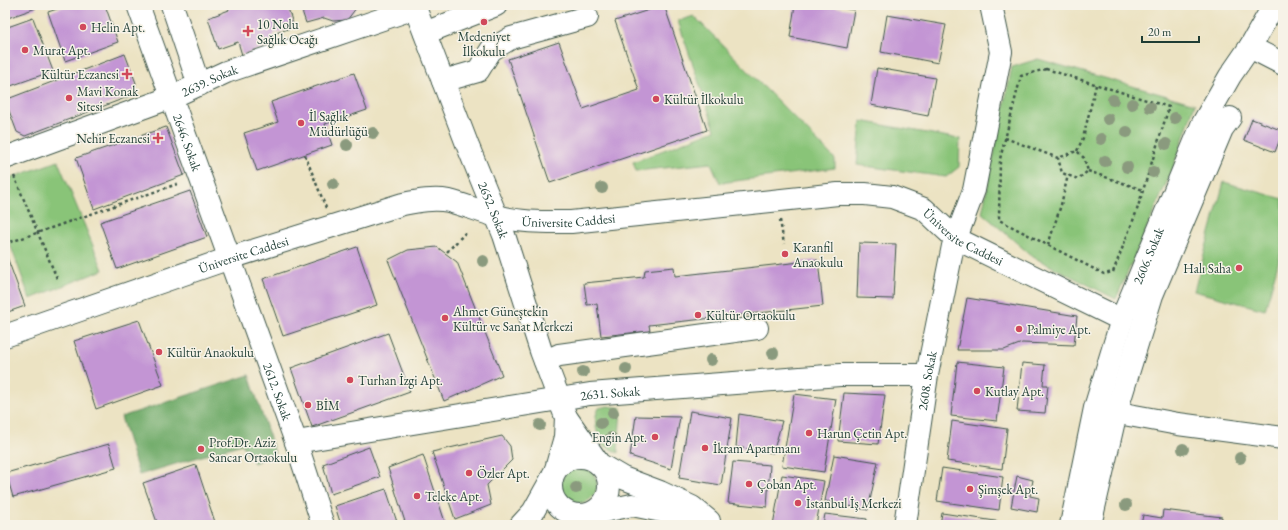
<svg xmlns="http://www.w3.org/2000/svg" width="1288" height="530" font-family="'EB Garamond',serif">
	<rect width="100%" height="100%" fill="#f7f3e8"/>
	<filter id="ink" filterUnits="userSpaceOnUse"><feTurbulence type="fractalNoise" baseFrequency=".025" numOctaves="2"/><feDisplacementMap in="SourceGraphic" scale="8" xChannelSelector="R" yChannelSelector="G"/><feConvolveMatrix kernelMatrix="1 2 1 2 8 2 1 2 1" color-interpolation-filters="sRGB"/></filter>
	<filter id="wash" filterUnits="userSpaceOnUse"><feTurbulence type="fractalNoise" baseFrequency=".012" numOctaves="4" result="noise"/><feDisplacementMap in="SourceGraphic" scale="16" xChannelSelector="R" yChannelSelector="G"/><feGaussianBlur stdDeviation="0.9" result="paint"/><feColorMatrix in="noise" values="0 0 0 0 0 0 0 0 0 0 0 0 0 0 0 0 0 1.4 0 .05"/><feComposite in="paint" operator="in"/></filter>
	<g filter="url(#wash)">
		<rect width="100%" height="100%" fill="#ece3c3"/>
		<path fill="#89c478" stroke="#548056" d="M694,16L835,159V168L720,183L711,163L636,171L633,162L715,130L678,21Z
			M1038,59L1195,104L1173,168L1116,299L1033,257L982,213L1012,67Z
			M861,121L960,139L959,167L946,177L857,165Z
			M58,161L103,270L30,299L5,230V180Z
			M1224,182L1283,199V245L1265,310L1194,291Z
			M608,406L621,408L618,453L600,443C597,431 592,419 599,408Z
			M561 485a18 18 0 1 1 36 0a18 18 0 1 1-36 0Z"/>
		<path fill="#6eaa68" stroke="#46744e" d="M249,375L275,453L254,463L242,444L139,475L121,417Z"/>
		<g id="blocks">
			<path fill="#c395d4" d="M5,5H35L36,8L5,19Z
				M69,5H105L118,42L65,61L48,12Z
				M227,5H287L294,27L273,34L277,44L242,55L238,42L218,49L208,18L229,10Z
				M300,5H362V6L357,7L347,20L333,21L324,18L306,23Z
				M664,5L707,130L550,183L508,59L559,42L583,109L639,90L615,21Z
				M795,5H824L854,10L847,48L790,37Z
				M887,15L946,25L938,63L881,52Z
				M33,18L53,71L5,88V28Z
				M125,54L136,83L133,95L25,136L17,132L5,100Z
				M877,68L935,78L928,116L871,105Z
				M354,73L367,110L325,124L332,145L257,171L244,133L278,122L271,102Z
				M1252,119L1283,131L1275,152L1244,140Z
				M166,127L184,175L94,209L76,158Z
				M190,191L207,237L117,269L100,222Z
				M859,243L896,244L893,299L857,298Z
				M357,247L377,305L283,336L263,279Z
				M437,247L457,262L502,375L444,401L388,260L408,250Z
				M5,257H7L25,306L5,313Z
				M818,260L823,306L649,325L650,331L601,336L597,304L587,305L584,283L644,277L645,270L674,267L675,276Z
				M967,298L1077,316L1074,345L1022,343L1004,350H957Z
				M139,320L163,385L96,409L74,341Z
				M388,333L410,392L312,427L291,368Z
				M957,362L1004,367L997,421L951,416Z
				M1022,363L1045,365L1043,385H1048L1045,413L1017,411Z
				M844,393L885,395L878,444L838,441Z
				M794,394L836,399L824,472L782,466Z
				M690,411L732,418L721,485L679,478Z
				M739,414L782,421L773,453L736,447Z
				M636,416L680,417L671,469L630,456Z
				M952,421L1007,429L1002,469L947,461Z
				M502,436L510,446L512,460L487,485L491,505L455,519L432,452Z
				M109,444L116,468L13,497L6,473Z
				M369,447L380,477L331,494L323,464Z
				M423,455L446,525H406L388,468Z
				M834,455L878,462L868,510L825,501Z
				M733,462L770,465L767,507L728,503Z
				M196,465L216,525H158L143,483Z
				M942,468L1003,477L999,510L937,501Z
				M782,475L824,481L816,525H773Z
				M1017,476L1033,480L1030,496L1039,498L1037,512L1011,507Z
				M386,489L398,525H341L335,506Z
				M1163,510L1222,517L1221,524L1225,525H1141L1143,515L1162,518Z
				M942,513L1015,524V525H940Z
				M825,514L867,519L866,525H823Z"/>
		</g>
	</g>
	<g filter="url(#ink)">
		<use href="#blocks" fill-opacity="0" stroke="#3e5649" stroke-width="1"/>
		<g fill="none" stroke-linecap="round" stroke-linejoin="round">
			<g stroke="#3e5649" stroke-width="24">
				<g id="minor">
					<path id="s1" d="M138,5L296,442L323,525"/>
					<path d="M172,5L199,85"/>
					<path id="s2" d="M414,5L467,144L504,235L541,351L566,417"/>
					<path d="M425,33L496,5"/>
					<path d="M1250,47L1283,64"/>
					<path d="M443,81L478,71L491,50L511,38L587,17"/>
					<path id="s3" d="M5,158L172,97L226,72L415,8"/>
					<path id="s4" d="M5,336L230,258L403,204C418,201 434,198 449,201C465,205 481,212 497,216C521,223 546,222 571,222L838,194H865L892,197L924,209L955,238L1122,320"/>
					<path d="M545,361L559,355L757,328"/>
					<path d="M1102,410L1178,424L1283,438"/>
					<path id="s5" d="M296,442L590,394L840,375H927"/>
					<circle cx="580" cy="486" r="29"/>
					<path d="M556,469L565,437L566,417L599,464L623,478L660,492L692,507L709,521"/>
					<path d="M591,514L632,505L691,517"/>
					<path d="M521,525L533,512L552,478"/>
					<path id="s6" d="M905,525L927,375L953,246L974,190L1001,52L991,5"/>
					<path id="s7" d="M1071,525L1095,408L1123,316L1202,125L1230,76L1250,47L1274,5"/>
					<path d="M1090,525L1116,412L1152,295L1222,129L1230,118"/>
				</g>
			</g>
			<path stroke="#3e5649" stroke-width="2.5" stroke-dasharray="3 3" stroke-linecap="butt" d="M1046,69L1169,107L1136,213L1113,272L1104,274L999,220L1000,159L1021,76Z
				M1005,138L1058,158L1077,151L1084,158L1088,171L1078,179L1062,173L1058,158
				M1077,151L1083,138L1096,85
				M305,155L326,208
				M1088,171L1143,190
				M14,176L58,281
				M780,220L784,244
				M5,244L180,183
				M1048,245L1061,205L1068,175
				M447,252L466,232"/>
			<use href="#minor" stroke="#fff" stroke-width="22"/>
		</g>
		<g fill="#8a9a7e">
			<circle cx="1113" cy="100" r="6"/>
			<circle cx="1132" cy="104" r="6"/>
			<circle cx="1150" cy="107" r="6"/>
			<circle cx="1175" cy="118" r="6"/>
			<circle cx="1108" cy="119" r="6"/>
			<circle cx="1127" cy="132" r="6"/>
			<circle cx="373" cy="133" r="6"/>
			<circle cx="1101" cy="139" r="6"/>
			<circle cx="1166" cy="144" r="6"/>
			<circle cx="347" cy="145" r="6"/>
			<circle cx="1105" cy="161" r="6"/>
			<circle cx="1127" cy="167" r="6"/>
			<circle cx="1153" cy="172" r="6"/>
			<circle cx="333" cy="184" r="6"/>
			<circle cx="602" cy="188" r="6"/>
			<circle cx="483" cy="261" r="6"/>
			<circle cx="773" cy="353" r="6"/>
			<circle cx="711" cy="360" r="6"/>
			<circle cx="626" cy="369" r="6"/>
			<circle cx="583" cy="372" r="6"/>
			<circle cx="613" cy="413" r="6"/>
			<circle cx="601" cy="423" r="6"/>
			<circle cx="540" cy="425" r="6"/>
			<circle cx="611" cy="438" r="6"/>
			<circle cx="1183" cy="449" r="6"/>
			<circle cx="1240" cy="458" r="6"/>
			<circle cx="576" cy="488" r="6"/>
			<circle cx="1126" cy="505" r="6"/>
		</g>
	</g>
	<g fill="#d1495b" stroke="#f7f3e8" stroke-width="1.5">
		<circle cx="484" cy="22" r="4"/>
		<circle cx="83" cy="27" r="4"/>
		<path d="M246 25h4v4h4v4h-4v4h-4v-4h-4v-4h4z"/>
		<circle cx="25" cy="50" r="4"/>
		<path d="M125 68h4v4h4v4h-4v4h-4v-4h-4v-4h4z"/>
		<circle cx="69" cy="98" r="4"/>
		<circle cx="656" cy="99" r="4"/>
		<circle cx="301" cy="123" r="4"/>
		<path d="M156 132h4v4h4v4h-4v4h-4v-4h-4v-4h4z"/>
		<circle cx="785" cy="254" r="4"/>
		<circle cx="1239" cy="268" r="4"/>
		<circle cx="698" cy="315" r="4"/>
		<circle cx="445" cy="318" r="4"/>
		<circle cx="1019" cy="329" r="4"/>
		<circle cx="159" cy="352" r="4"/>
		<circle cx="350" cy="380" r="4"/>
		<circle cx="977" cy="391" r="4"/>
		<circle cx="308" cy="405" r="4"/>
		<circle cx="809" cy="433" r="4"/>
		<circle cx="655" cy="437" r="4"/>
		<circle cx="705" cy="448" r="4"/>
		<circle cx="201" cy="449" r="4"/>
		<circle cx="469" cy="473" r="4"/>
		<circle cx="749" cy="484" r="4"/>
		<circle cx="970" cy="489" r="4"/>
		<circle cx="417" cy="496" r="4"/>
		<circle cx="798" cy="503" r="4"/>
	</g>
	<g text-anchor="middle" stroke-width="3" stroke-linejoin="round" paint-order="stroke">
		<g font-size="13" fill="#1f3d34" stroke="#f7f3e8" text-anchor="start">
			<text x="257" y="29">10 Nolu<tspan x="257" dy="15">Sağlık Ocağı</tspan></text>
			<text x="91" y="32">Helin Apt.</text>
			<text x="484" y="41" text-anchor="middle">Medeniyet<tspan x="484" dy="15">İlkokulu</tspan></text>
			<text x="33" y="55">Murat Apt.</text>
			<text x="119" y="79" text-anchor="end">Kültür Eczanesi</text>
			<text x="77" y="96">Mavi Konak<tspan x="77" dy="15">Sitesi</tspan></text>
			<text x="664" y="104">Kültür İlkokulu</text>
			<text x="309" y="121">İl Sağlık<tspan x="309" dy="15">Müdürlüğü</tspan></text>
			<text x="150" y="143" text-anchor="end">Nehir Eczanesi</text>
			<text x="793" y="252">Karanfil<tspan x="793" dy="15">Anaokulu</tspan></text>
			<text x="1231" y="273" text-anchor="end">Halı Saha</text>
			<text x="453" y="316">Ahmet Güneştekin<tspan x="453" dy="15">Kültür ve Sanat Merkezi</tspan></text>
			<text x="706" y="320">Kültür Ortaokulu</text>
			<text x="1027" y="334">Palmiye Apt.</text>
			<text x="167" y="357">Kültür Anaokulu</text>
			<text x="358" y="385">Turhan İzgi Apt.</text>
			<text x="985" y="396">Kutlay Apt.</text>
			<text x="316" y="410">BİM</text>
			<text x="817" y="438">Harun Çetin Apt.</text>
			<text x="647" y="442" text-anchor="end">Engin Apt.</text>
			<text x="209" y="447">Prof.Dr. Aziz<tspan x="209" dy="15">Sancar Ortaokulu</tspan></text>
			<text x="713" y="453">İkram Apartmanı</text>
			<text x="477" y="478">Özler Apt.</text>
			<text x="757" y="489">Çoban Apt.</text>
			<text x="978" y="494">Şimşek Apt.</text>
			<text x="425" y="501">Teleke Apt.</text>
			<text x="806" y="508">İstanbul İş Merkezi</text>
		</g>
		<g font-size="13" fill="#1f3d34" stroke="#f7f3e8">
			<text dy="5" stroke="none"><textPath href="#s3" startOffset="219">2639. Sokak</textPath></text>
			<text dy="5" stroke="none"><textPath href="#s1" startOffset="146">2646. Sokak</textPath></text>
			<text dy="5" stroke="none"><textPath href="#s2" startOffset="220">2652. Sokak</textPath></text>
			<text dy="5" stroke="none"><textPath href="#s4" startOffset="588">Üniversite Caddesi</textPath></text>
			<text dy="5" stroke="none"><textPath href="#s4" startOffset="996">Üniversite Caddesi</textPath></text>
			<text dy="5" stroke="none"><textPath href="#s4" startOffset="252">Üniversite Caddesi</textPath></text>
			<text dy="5" stroke="none"><textPath href="#s7" startOffset="281">2606. Sokak</textPath></text>
			<text dy="5" stroke="none"><textPath href="#s6" startOffset="146">2608. Sokak</textPath></text>
			<text dy="5" stroke="none"><textPath href="#s1" startOffset="411">2612. Sokak</textPath></text>
			<text dy="5" stroke="none"><textPath href="#s5" startOffset="318">2631. Sokak</textPath></text>
		</g>
	</g>
	<rect width="1288" height="530" fill="none" stroke="#f7f3e8" stroke-width="20"/>
	<path d="M1142 36v6h57v-6" fill="none" stroke="#1f3d34" stroke-width="2"/>
	<text x="1148" y="36" font-size="12" fill="#1f3d34" stroke="#f7f3e8" stroke-width="3" paint-order="stroke">20 m</text>
</svg>
